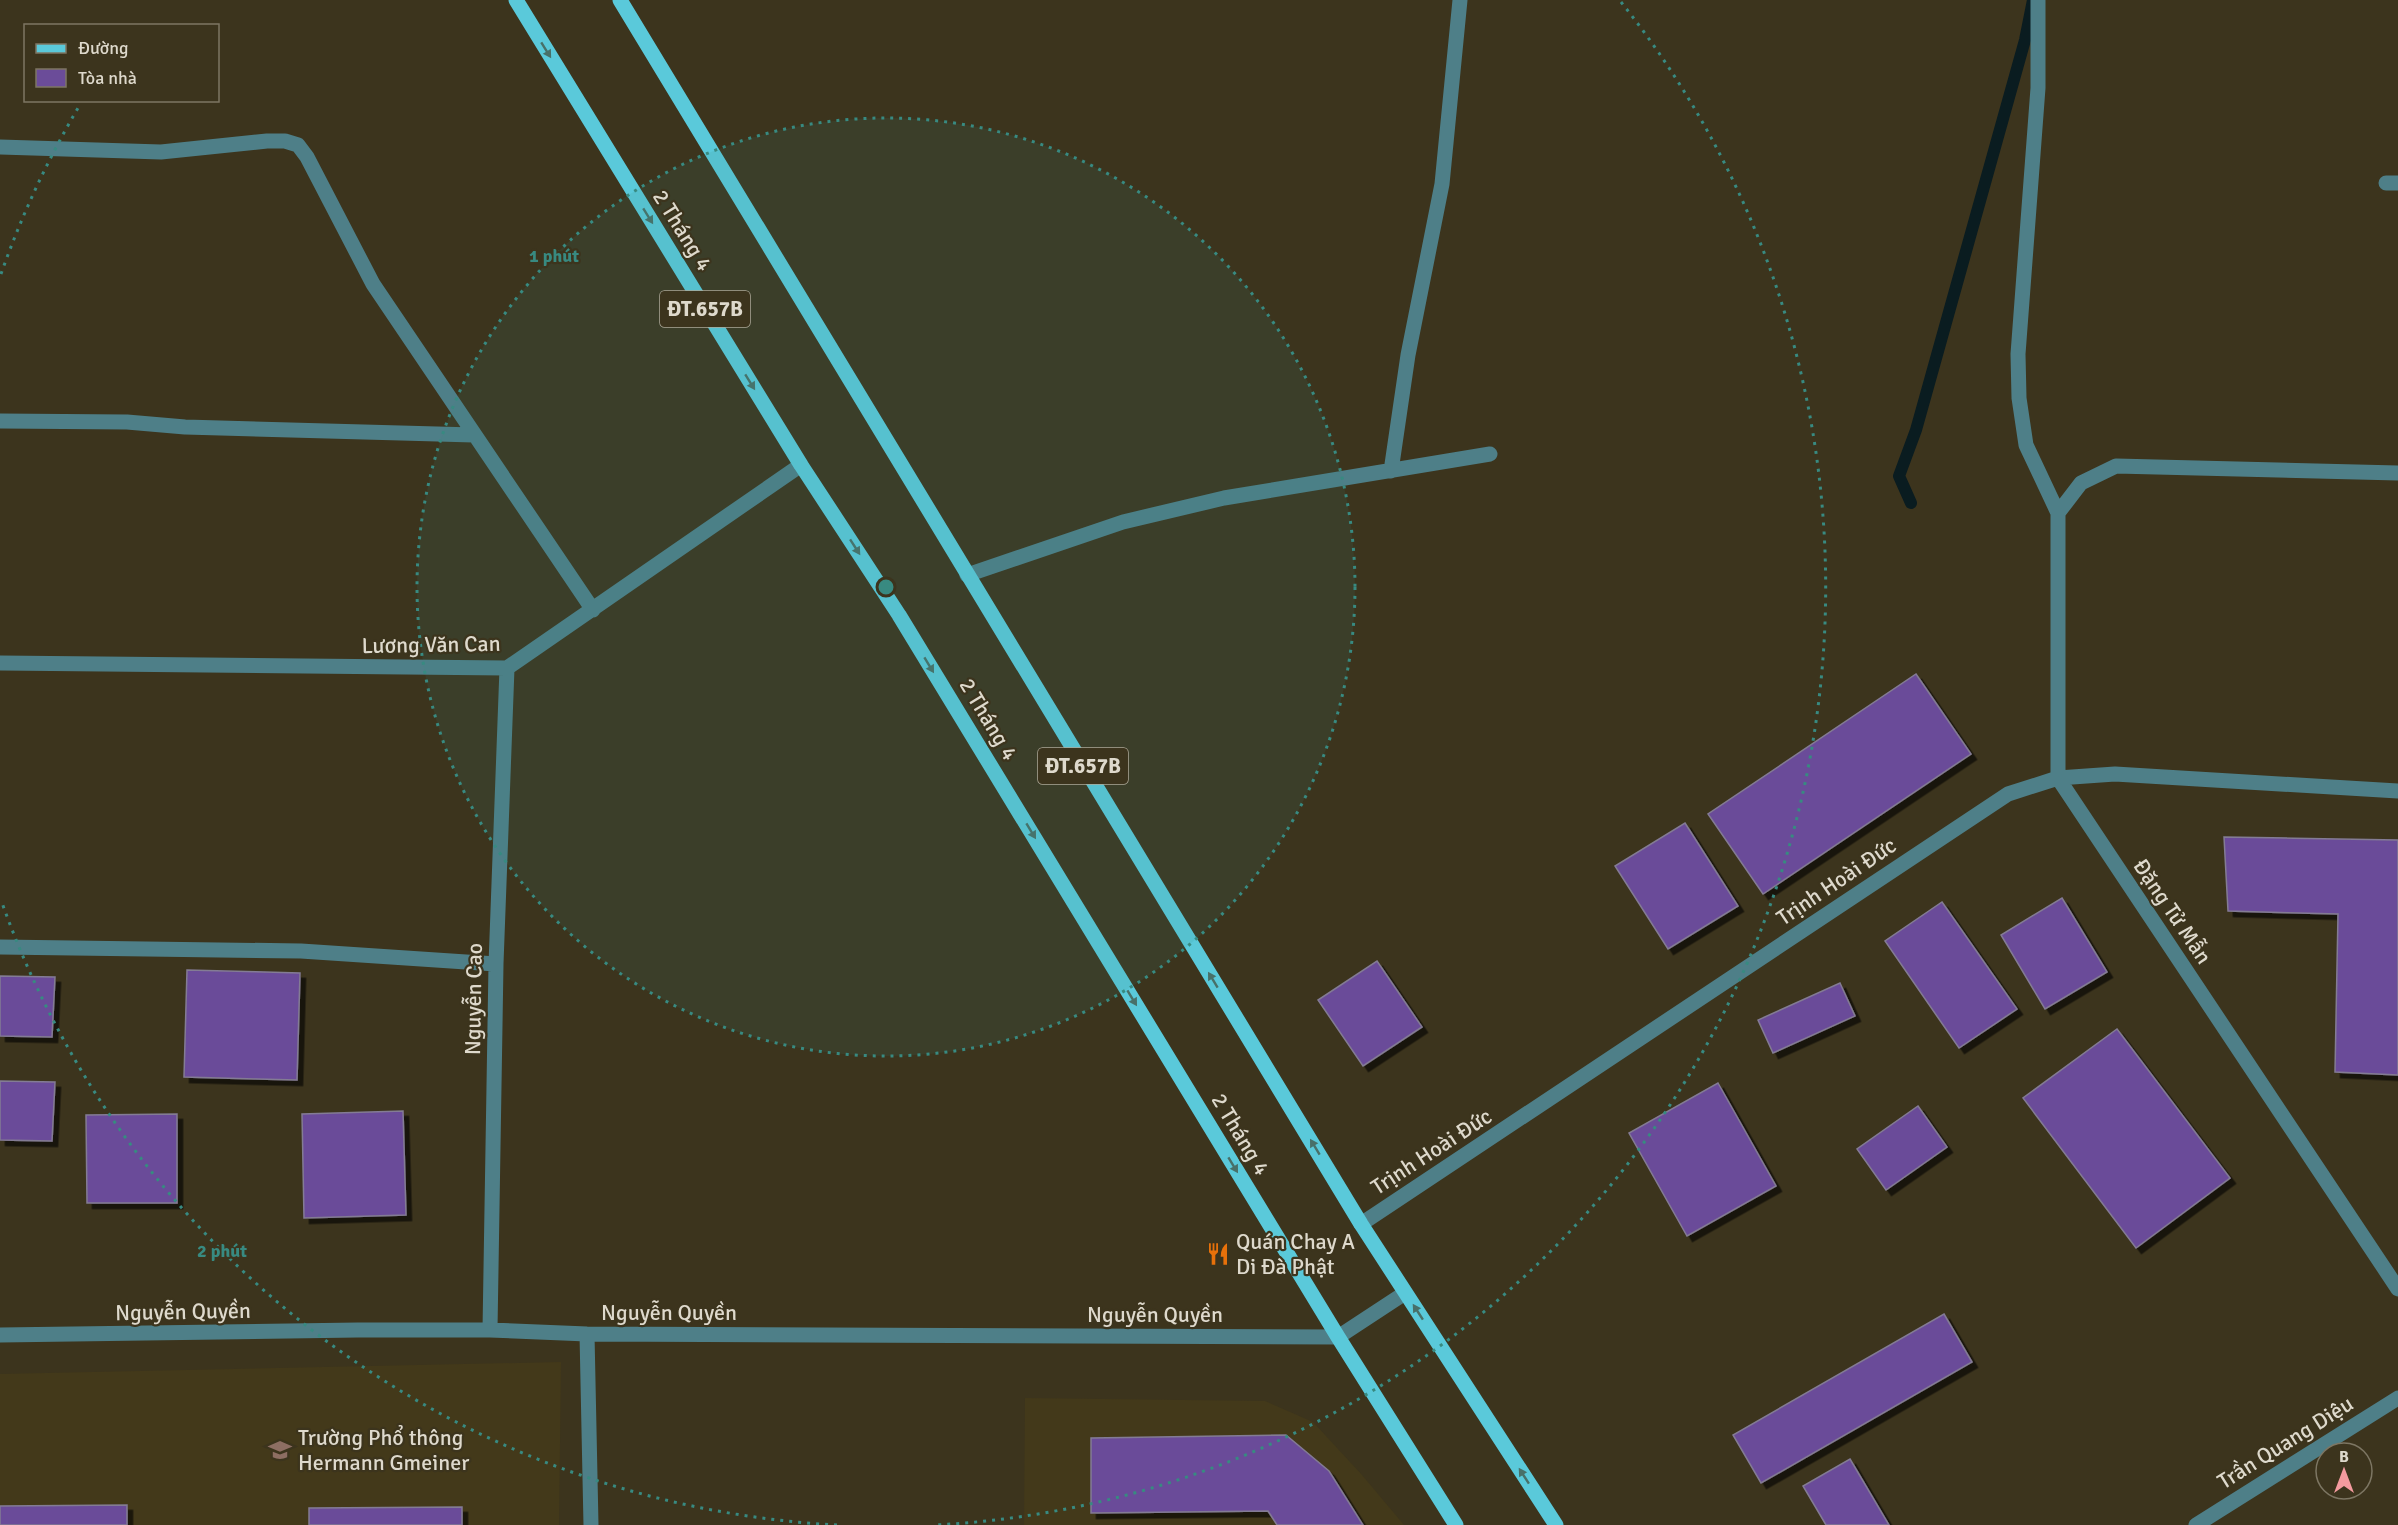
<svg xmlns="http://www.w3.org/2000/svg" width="2398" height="1525" font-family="Signika,sans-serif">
	<defs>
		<filter id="shadow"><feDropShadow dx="5.5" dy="5.5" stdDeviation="0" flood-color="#0009"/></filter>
	</defs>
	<rect width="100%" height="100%" fill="#3c341d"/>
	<path fill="#43391a" d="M561,1362L559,1525H0V1374Z
		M1025,1398L1265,1401L1313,1422L1362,1475L1404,1525H1024Z"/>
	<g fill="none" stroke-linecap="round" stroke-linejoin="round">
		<path stroke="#0a1c20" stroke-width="12" d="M1911,503L1899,476L1916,430L2025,40L2033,0"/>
	</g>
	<path fill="#6b4c99" stroke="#837b94" stroke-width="1.5" filter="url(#shadow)" d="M1916,674L1971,754L1763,894L1708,814Z
		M1685,823L1738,906L1668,949L1615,866Z
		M2224,837L2398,840V1075L2335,1072L2338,914L2228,911Z
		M2062,898L2107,972L2045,1009L2001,935Z
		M1942,902L2017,1009L1959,1048L1885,941Z
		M1377,961L1422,1027L1363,1066L1318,1000Z
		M187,970L300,973L297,1080L184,1077Z
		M0,976L55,977L52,1037L0,1036Z
		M1840,983L1855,1016L1773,1053L1758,1020Z
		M2117,1029L2230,1178L2136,1248L2023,1098Z
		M0,1081L55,1082L52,1141L0,1140Z
		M1718,1083L1776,1186L1687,1236L1629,1133Z
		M1918,1106L1947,1147L1886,1190L1857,1149Z
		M403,1111L406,1215L304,1218L302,1114Z
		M177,1114V1203H87L86,1115Z
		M1944,1314L1972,1362L1761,1483L1733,1435Z
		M1286,1435L1329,1471L1363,1525H1277L1268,1511L1091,1513V1438Z
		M1850,1459L1889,1525H1826L1803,1486Z
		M127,1505V1525H0V1506Z
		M462,1507V1525H309V1508Z"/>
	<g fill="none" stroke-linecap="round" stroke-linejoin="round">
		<path stroke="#4e7f88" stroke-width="15" d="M2038,0V88L2018,354L2019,398L2026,445L2058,513V778L2398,1289
			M0,147L161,152L267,141H285L298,145L307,157L373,284L593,610
			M2386,183H2398
			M0,421L127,422L185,427L474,435
			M1391,471L1408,355L1442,184L1460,0
			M2058,513L2081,483L2116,466L2398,473
			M967,575L1123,522L1224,498L1490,454
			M0,663L507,668L801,465
			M0,947L301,951L496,964
			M1361,1224L2008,794L2058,778L2115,774L2398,791
			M490,1330L496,964L507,668
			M587,1334L591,1525
			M0,1335L358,1330H490L587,1334L1338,1337L1405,1293
			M2196,1525L2398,1398"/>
		<path stroke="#5ac9da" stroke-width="15" d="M516,0L801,465L899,615L1338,1337L1456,1525
			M620,0L1361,1224L1556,1525"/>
	</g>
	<defs><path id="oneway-solid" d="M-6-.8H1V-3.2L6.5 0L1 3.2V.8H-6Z" transform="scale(1.5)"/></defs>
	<g fill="#487069">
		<use href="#oneway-solid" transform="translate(546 50) rotate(58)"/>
		<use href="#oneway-solid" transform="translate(648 216) rotate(58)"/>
		<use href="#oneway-solid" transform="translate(750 382) rotate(58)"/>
		<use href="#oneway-solid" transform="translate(855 547) rotate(57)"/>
		<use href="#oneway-solid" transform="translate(929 665) rotate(59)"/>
		<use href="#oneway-solid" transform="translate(1031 831) rotate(59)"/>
		<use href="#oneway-solid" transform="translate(1213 980) rotate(-121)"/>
		<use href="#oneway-solid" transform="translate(1132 998) rotate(59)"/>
		<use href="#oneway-solid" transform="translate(1315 1147) rotate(-121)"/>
		<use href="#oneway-solid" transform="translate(1233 1165) rotate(59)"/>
		<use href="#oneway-solid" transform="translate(1418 1312) rotate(-123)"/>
		<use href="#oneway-solid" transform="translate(1524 1476) rotate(-123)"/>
	</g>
	<circle cx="886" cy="587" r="469" fill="#388a81" fill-opacity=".12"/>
	<g fill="none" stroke="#388a81" stroke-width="3" stroke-dasharray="3 6">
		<circle cx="886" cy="587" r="469"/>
		<path d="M837 1525A939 939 0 0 1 1 900M1 274A939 939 0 0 1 81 103M1621 2A939 939 0 0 1 935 1525"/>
	</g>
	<defs>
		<g id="restaurant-bare" transform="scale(1.8)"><path d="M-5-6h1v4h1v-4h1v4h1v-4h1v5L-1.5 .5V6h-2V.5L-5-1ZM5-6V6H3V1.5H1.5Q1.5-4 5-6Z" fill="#e8710a" stroke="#3c341d" stroke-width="2.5" paint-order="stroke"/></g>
		<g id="school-bare" transform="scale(1.8)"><path d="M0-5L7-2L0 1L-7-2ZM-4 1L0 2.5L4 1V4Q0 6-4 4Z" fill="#8d6e63" stroke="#3c341d" stroke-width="2.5" paint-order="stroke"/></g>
	</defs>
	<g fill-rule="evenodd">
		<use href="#restaurant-bare" x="1218" y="1254"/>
		<use href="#school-bare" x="280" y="1450"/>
	</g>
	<g text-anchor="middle" stroke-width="4.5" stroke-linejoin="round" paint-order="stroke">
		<g fill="#3c341d" stroke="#ada898" stroke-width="1.5">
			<rect x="660" y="291" width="90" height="36" rx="4.5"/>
			<rect x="1038" y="748" width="90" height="36" rx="4.5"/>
		</g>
		<g font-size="21" font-weight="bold" fill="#ded9cc">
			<text x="705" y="316">ĐT.657B</text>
			<text x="1083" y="773">ĐT.657B</text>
		</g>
		<g font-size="22" fill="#ded9cc" stroke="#3c341d">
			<text transform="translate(683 230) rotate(58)" y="8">2 Tháng 4</text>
			<text transform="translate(431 644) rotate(-1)" y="8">Lương Văn Can</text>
			<text transform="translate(989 719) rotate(59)" y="8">2 Tháng 4</text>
			<text transform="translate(1836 881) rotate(-34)" y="8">Trịnh Hoài Đức</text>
			<text transform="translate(2173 911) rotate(56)" y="8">Đặng Tử Mẫn</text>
			<text transform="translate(473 999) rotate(-89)" y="8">Nguyễn Cao</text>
			<text transform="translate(1241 1134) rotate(59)" y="8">2 Tháng 4</text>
			<text transform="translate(1431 1151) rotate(-33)" y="8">Trịnh Hoài Đức</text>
			<text transform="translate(183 1311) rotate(-1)" y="8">Nguyễn Quyền</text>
			<text x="669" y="1320">Nguyễn Quyền</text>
			<text x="1155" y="1322">Nguyễn Quyền</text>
			<text transform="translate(2285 1442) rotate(-32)" y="8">Trần Quang Diệu</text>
		</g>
		<g font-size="22" fill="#ded9cc" stroke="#3c341d" text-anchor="start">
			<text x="1236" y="1249">Quán Chay A<tspan x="1236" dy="25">Di Đà Phật</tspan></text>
			<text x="298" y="1445">Trường Phổ thông<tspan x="298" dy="25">Hermann Gmeiner</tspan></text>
		</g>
	</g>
	<circle cx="886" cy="587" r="9" fill="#388a81" stroke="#3c341d" stroke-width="3"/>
	<g font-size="18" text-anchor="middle" font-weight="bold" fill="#388a81" stroke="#3c341d" stroke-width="4.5" stroke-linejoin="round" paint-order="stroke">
		<text x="554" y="262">1 phút</text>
		<text x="222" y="1257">2 phút</text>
	</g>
	<rect x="24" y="24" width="195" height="78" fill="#3c341d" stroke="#7d7663" stroke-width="1.5"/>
	<rect x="36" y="44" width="30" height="9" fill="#5ac9da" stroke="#7d7663" stroke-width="1.5"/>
	<text x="78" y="54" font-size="18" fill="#ded9cc">Đường</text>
	<rect x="36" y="69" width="30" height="18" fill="#6b4c99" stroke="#7d7663" stroke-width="1.5"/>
	<text x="78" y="84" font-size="18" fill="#ded9cc">Tòa nhà</text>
	<g transform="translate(2344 1471)"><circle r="28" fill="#3c341d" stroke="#7d7663" stroke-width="1.5"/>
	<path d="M0-4.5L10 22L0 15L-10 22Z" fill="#f49b9f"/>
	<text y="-9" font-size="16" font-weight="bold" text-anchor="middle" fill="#ded9cc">B</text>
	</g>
</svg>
